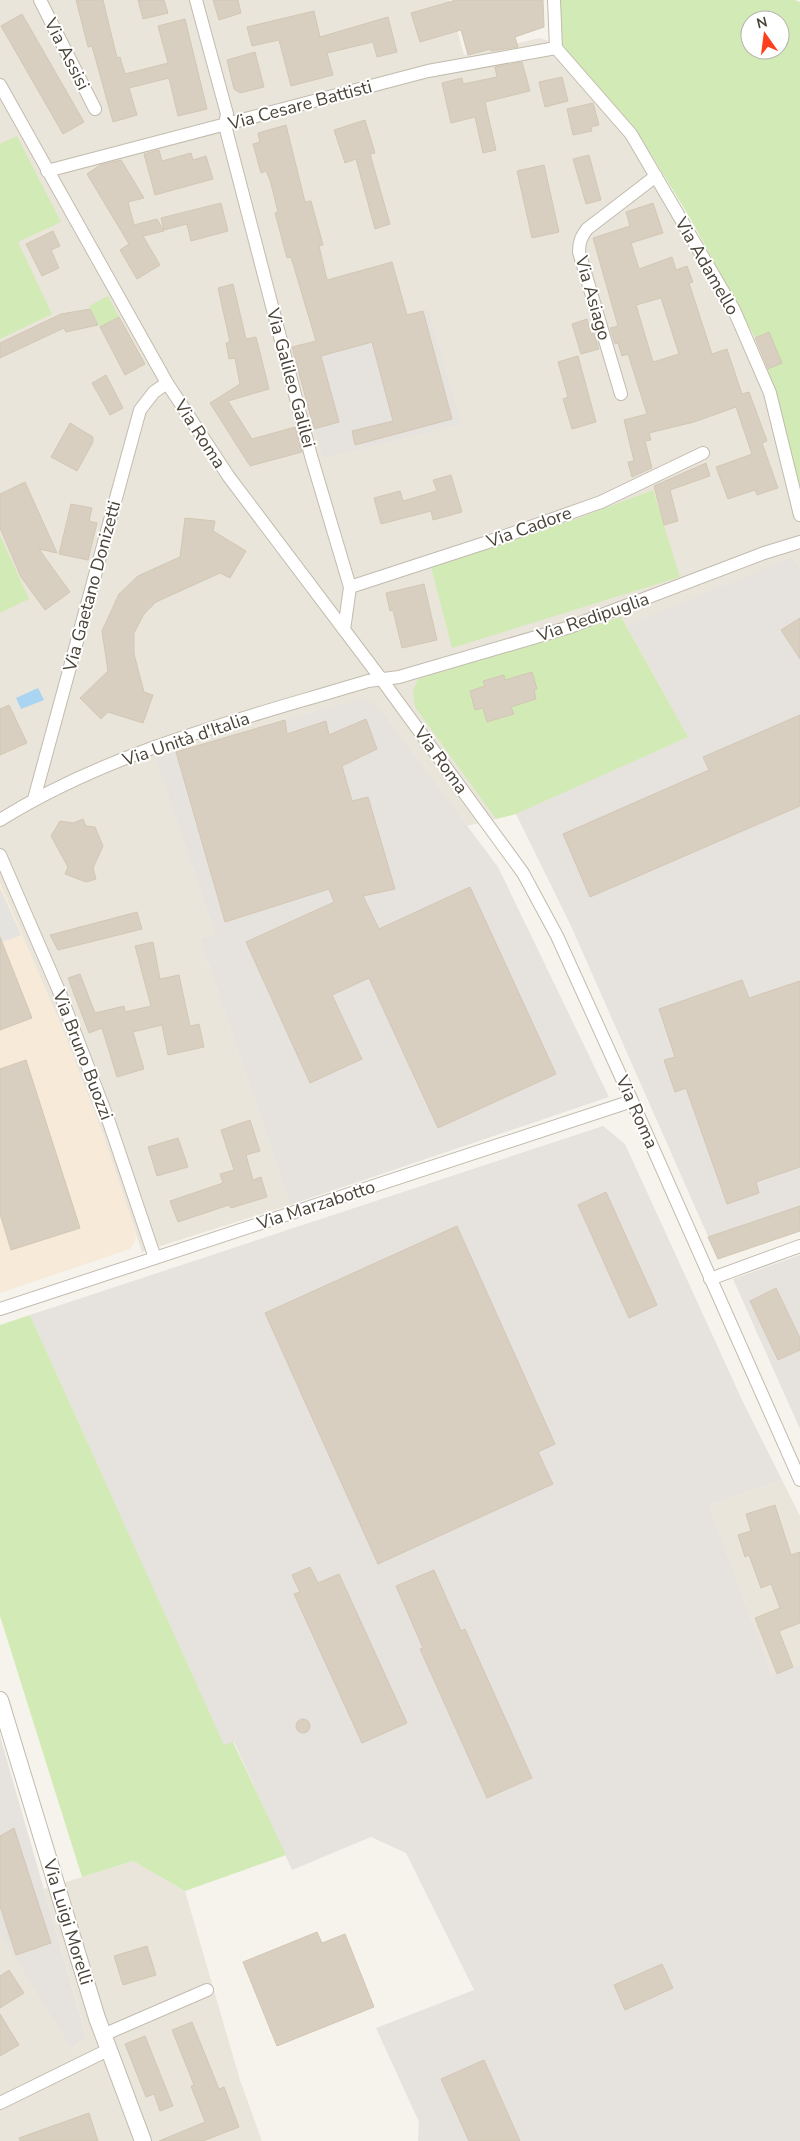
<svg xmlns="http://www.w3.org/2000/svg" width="800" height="2141" font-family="'Nunito Sans',sans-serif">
	<rect width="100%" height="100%" fill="#f6f3ec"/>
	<path fill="#eae5da" d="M0,0H449L464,55L540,38L560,45L635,128L731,293L775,391L798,485H800V568L793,557L688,737L516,814L467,826L376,705L155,758L215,934L200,939L290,1205L142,1252L104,1137L63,1030L0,883Z
		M782,1480L800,1516V1665L772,1675L709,1505Z
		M133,1861L185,1891L240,2080L262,2141H0V1934L73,2049L86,2035L44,1889Z"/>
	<path fill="#f7ead8" d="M0,883L63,1030L104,1137L136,1232L135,1242L130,1249L0,1293Z"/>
	<path fill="#e6e2dd" d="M428,309L461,424L323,458L292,347Z
		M793,557L800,568V1231L718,1259L571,926L516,814L688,737L627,625Z
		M359,699L376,704L498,867L609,1097L290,1205L200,939L215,934L155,758Z
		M603,1126L625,1144L743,1402L782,1480L709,1505L772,1675L800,1665V2141H418L419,2122L376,2028L474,1990L406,1853L371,1837L292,1870L234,1742L224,1746L30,1315Z
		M800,1255V1429L733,1279Z
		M0,1736L86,2036L72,2049L0,1934Z"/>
	<path fill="#d2eab5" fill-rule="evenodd" d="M559,0H795L800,2V485L798,486L775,391L767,369L781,363L769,332L755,338L690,218L635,128L560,45ZM750,20H780V50H750Z
		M17,136L61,222L18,242L52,314L0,339V144Z
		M108,296L119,317L100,327L89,306Z
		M653,490L680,577L452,648L431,567L579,518Z
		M0,535L29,599L0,613Z
		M621,617L688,737L516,814L496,819L415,707L413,691L418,679Z
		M30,1315L224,1745L233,1742L286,1855L185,1891L133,1861L82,1877L0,1616V1325Z"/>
	<path fill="#e5e3e0" d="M0,890H1L21,935L0,943Z"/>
	<path fill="#a9d4f2" d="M38,688L44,700L21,709L16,698Z"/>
	<path fill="#d8cfc1" stroke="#d3c7b4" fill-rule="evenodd" d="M76,0H103L117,58L120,57L125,74L168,63L158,26L185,19L207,109L178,116L169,78L129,88L137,115L113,122L92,46L88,47Z
		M138,0H164L168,13L143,19Z
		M213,0H238L241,13L219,20Z
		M456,0H543L544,27L515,37L518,47L491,51V49L468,55L461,30L420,42L411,13Z
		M314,11L320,37L388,17L397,52L377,57L373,42L327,53L333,75L291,86L279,40L252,46L247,27Z
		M22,14L84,122L63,134L1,26Z
		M255,52L264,87L240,93L234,89L227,60Z
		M522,62L530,91L485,102L496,150L483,153L475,117L451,123L442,83L462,78L463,84L497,77L495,67Z
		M562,77L568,101L545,107L539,82Z
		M593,103L599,125L591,127L592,131L573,135L567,109Z
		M365,120L375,153L370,154L390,224L375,229L356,159L345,163L334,130Z
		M286,125L305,202L311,201L323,245L319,246L327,280L392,262L407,315L423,311L452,419L355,445L352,431L393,421L372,342L321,356L339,422L314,429L292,347L316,341L291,257L287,258L275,213L278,212L270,180L266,171L261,173L253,144L260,142L258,133Z
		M159,150L162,161L191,153L193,160L206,156L213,179L155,195L144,154Z
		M589,155L601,200L586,204L573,159Z
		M121,160L144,198L128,202L134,225L157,219L164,231L143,236L160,265L137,279L120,250L129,244L87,174L100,165Z
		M544,165L559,232L532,238L517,171Z
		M221,203L228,231L191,241L187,224L164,230L161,218Z
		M653,203L663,233L631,243L639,269L672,257L676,270L687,266L693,282L689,283L712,354L727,349L742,394L749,392L767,441L762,443L778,488L757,495L755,490L728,499L716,467L752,454L736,407L694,422L649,433L651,440L645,441L652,468L632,477L628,462L634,461L624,420L647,414L628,354L622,356L618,343L615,344L610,328L618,326L593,238L630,226L626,212ZM661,298L679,354L653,362L636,305Z
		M53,231L60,246L51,250L59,268L42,276L26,244Z
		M233,284L246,339L256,337L269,389L228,401L252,439L295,427L302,452L250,466L210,403L240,384L235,358L229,359L226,343L230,342L218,288Z
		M90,309L98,325L66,332L64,328L0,358V343L61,314Z
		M119,317L145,364L125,375L100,327Z
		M587,319L591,334L594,333L599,349L581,354L572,324Z
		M769,332L782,363L768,369L755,338Z
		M578,356L596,422L572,429L563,399L568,397L558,362Z
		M106,375L123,408L110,415L92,383Z
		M70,423L93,437V442L77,471L51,457Z
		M706,463L710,476L670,490L678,521L664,525L654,486Z
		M451,475L462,512L433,520L431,511L381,524L374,498L400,491L403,501L437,491L433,480Z
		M25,482L57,553L39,549L70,592L45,610L21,577L0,528V494Z
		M71,504L92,508L89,521L97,523L88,560L59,554Z
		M185,518L215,521L213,531L246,551L230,578L220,573L156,602L144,614L134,633V654L144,692L153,695L143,723L108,712L101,719L80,698L108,671L102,631L119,594L138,576L180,557Z
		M424,584L437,640L402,648L393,610L390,611L386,593Z
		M800,618V659L781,630Z
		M532,672L537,689L534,690L536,699L511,707L514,714L487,722L483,708L475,710L470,691L485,686L483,681L504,675L505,680Z
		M9,705L27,743L0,755V709Z
		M800,715V806L590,897L563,834L709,770L703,757Z
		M366,719L377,749L342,766L352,801L368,797L395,889L363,896L379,929L470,887L556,1074L438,1128L369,978L332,995L362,1059L310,1083L246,942L334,902L329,889L225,922L176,752L285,720L287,734L326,721L329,735Z
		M83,819L86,826L95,827L103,846L93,868L96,879L86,882L65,874L68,867L51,836L60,821L73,823Z
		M137,912L142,929L58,950L50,935Z
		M0,937L32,1018L0,1030Z
		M153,942L160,979L179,975L190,1026L199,1024L204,1047L168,1055L162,1025L133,1032L144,1069L117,1077L102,1028L89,1033L68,978L80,974L95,1013L124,1006L125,1012L151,1006L135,946Z
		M742,980L749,998L800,981V1167L756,1182L759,1193L727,1204L686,1088L675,1092L664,1060L675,1057L659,1009Z
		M26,1060L80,1228L11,1250L0,1214V1069Z
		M250,1120L260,1151L246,1155L253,1180L261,1177L267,1197L231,1208L229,1205L178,1222L170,1201L223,1183L220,1174L234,1170L221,1130Z
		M178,1138L188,1167L157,1176L148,1147Z
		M606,1192L657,1305L629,1318L578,1205Z
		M800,1206V1231L718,1259L708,1237Z
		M457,1226L555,1444L538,1452L553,1484L378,1564L265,1313Z
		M776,1288L800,1338V1350L778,1360L750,1301Z
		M775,1505L791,1555L800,1552V1623L779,1631L793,1667L777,1674L755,1618L780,1608L771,1584L761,1588L749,1555L745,1557L738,1535L751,1531L746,1514Z
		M310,1567L318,1583L339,1574L407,1723L362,1743L294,1594L300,1592L292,1575Z
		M434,1570L461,1631L465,1629L532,1778L487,1798L420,1649L423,1648L396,1586Z
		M296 1726a7 7 0 1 1 14 0a7 7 0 1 1-14 0Z
		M14,1828L51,1943L16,1955L0,1906V1836Z
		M317,1932L322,1943L345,1934L374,2007L277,2046L243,1962Z
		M147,1946L156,1975L123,1985L114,1956Z
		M662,1964L673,1988L625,2010L614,1985Z
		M9,1970L24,1993L0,2008V1976Z
		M0,2014L19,2045L0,2056Z
		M192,2022L219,2089L224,2087L239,2127L203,2141H159L205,2122L191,2086L194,2085L172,2030Z
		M145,2036L173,2106L160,2111L154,2094L146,2097L125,2044Z
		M484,2060L520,2141H469L441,2079Z
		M89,2113L98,2141H20L19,2138Z"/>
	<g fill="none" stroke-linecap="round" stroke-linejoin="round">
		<g stroke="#c2bbae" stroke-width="14">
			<path id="minor" d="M40,0L95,109
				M196,0L227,114L225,125L228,137L311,456L350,587L344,630
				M554,0L556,48
				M556,48L631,134L734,310L770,393L800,515
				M0,85L167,383L229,477L382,680L523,873L557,936L632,1101L800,1480
				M47,171L428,71L556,48
				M621,394L579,252C579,242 581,237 587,229L656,176
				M350,587L488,542L601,502L703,453
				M34,799L140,410L154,392L167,383
				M0,820C112,750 243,719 368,681L399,677L570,627L764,553L800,542
				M0,855L59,991L109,1122L155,1258
				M710,1279L800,1246
				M0,1309L632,1101
				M103,2035L207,1990
				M0,2103L108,2050"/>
		</g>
		<g stroke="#c2bbae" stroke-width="18">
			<path id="tertiary" d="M0,1700L97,2018L143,2141"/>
		</g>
		<use href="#minor" stroke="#fff" stroke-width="12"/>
		<use href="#tertiary" stroke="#fff" stroke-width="16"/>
	</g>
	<g text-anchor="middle" stroke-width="4" stroke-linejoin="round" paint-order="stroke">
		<g font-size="18" fill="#4b4439" stroke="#fff">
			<text transform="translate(67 54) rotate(63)" y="6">Via Assisi</text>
			<text transform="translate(300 105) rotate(-15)" y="6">Via Cesare Battisti</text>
			<text transform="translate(707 266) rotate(60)" y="6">Via Adamello</text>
			<text transform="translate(593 298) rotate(74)" y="6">Via Asiago</text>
			<text transform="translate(291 378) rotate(75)" y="6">Via Galileo Galilei</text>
			<text transform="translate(200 434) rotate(57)" y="6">Via Roma</text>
			<text transform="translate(529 527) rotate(-20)" y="6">Via Cadore</text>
			<text transform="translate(92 586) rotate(-75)" y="6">Via Gaetano Donizetti</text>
			<text transform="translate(593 617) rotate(-19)" y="6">Via Redipuglia</text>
			<text transform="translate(186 739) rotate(-19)" y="6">Via Unità d'Italia</text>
			<text transform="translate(441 760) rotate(54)" y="6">Via Roma</text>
			<text transform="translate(83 1055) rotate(69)" y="6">Via Bruno Buozzi</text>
			<text transform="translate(637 1112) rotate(66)" y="6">Via Roma</text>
			<text transform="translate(316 1205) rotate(-18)" y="6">Via Marzabotto</text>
			<text transform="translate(68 1922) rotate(73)" y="6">Via Luigi Morelli</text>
		</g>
	</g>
	<g transform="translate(765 35) rotate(346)"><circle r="24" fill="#ffffff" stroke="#b7b4b0"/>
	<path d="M0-4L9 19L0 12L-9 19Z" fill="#fc3f1d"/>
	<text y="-8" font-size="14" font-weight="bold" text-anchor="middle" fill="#4b4439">N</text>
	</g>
</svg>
